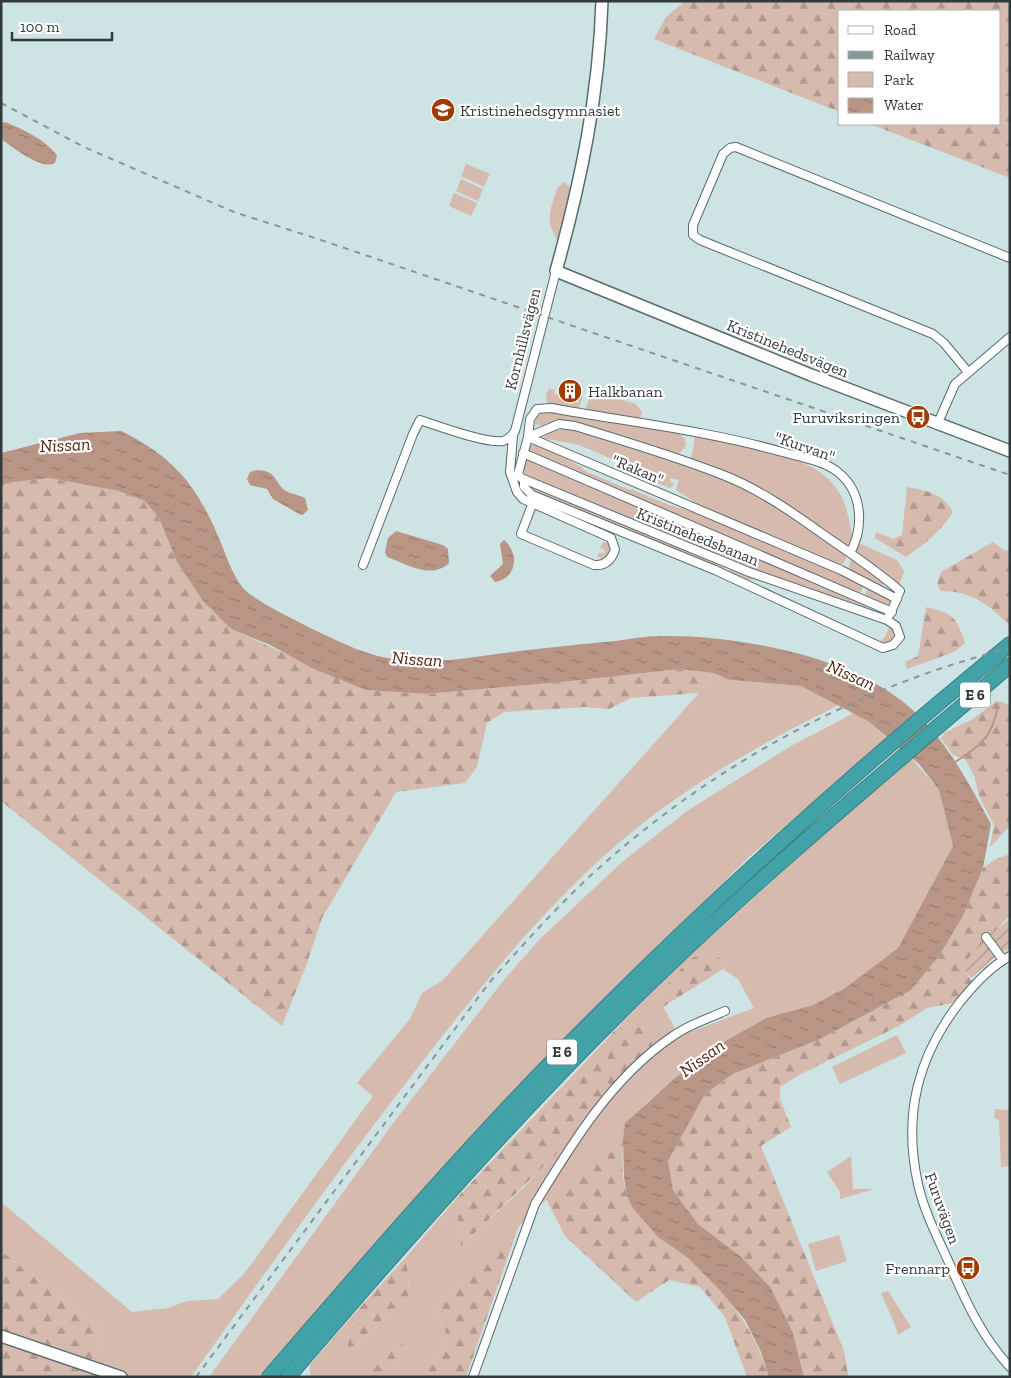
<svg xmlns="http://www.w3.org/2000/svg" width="1011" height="1378" font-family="'Zilla Slab',serif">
	<defs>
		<pattern id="forest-firs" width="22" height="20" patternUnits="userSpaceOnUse" patternTransform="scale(1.25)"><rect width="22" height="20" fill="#d7baae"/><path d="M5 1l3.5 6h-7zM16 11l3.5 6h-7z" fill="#af988f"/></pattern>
		<pattern id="garden-furrows" width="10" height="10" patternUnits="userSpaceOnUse" patternTransform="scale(1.25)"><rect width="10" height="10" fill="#d7baae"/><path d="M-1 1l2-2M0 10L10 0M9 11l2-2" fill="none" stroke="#af988f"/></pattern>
		<pattern id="water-ripples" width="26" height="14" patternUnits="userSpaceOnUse" patternTransform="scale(1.25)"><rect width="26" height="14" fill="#b99586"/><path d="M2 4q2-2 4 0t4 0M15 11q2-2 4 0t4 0" fill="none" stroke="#977b6f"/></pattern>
	</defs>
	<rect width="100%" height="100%" fill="#cee3e4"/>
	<path fill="#d7baae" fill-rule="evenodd" d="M466,164L490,174L484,187L461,176Z
		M461,179L483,189L478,201L456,191Z
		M565,182L573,191L559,242C544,222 550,209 558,187Z
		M454,193L477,203L471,216L449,206Z
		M549,388L555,390L554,394L573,398L572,401L578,403L581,395L583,396L579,408L547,403L546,395Z
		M599,393L636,404L642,412L640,420L585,411L590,396L597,398Z
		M544,411L678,433L685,439L686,445L681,452L675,455L582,424L559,422L542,426L535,424L537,417Z
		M569,429L728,479L779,506L847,555L844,563L838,566L706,509L676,490L679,480L671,478L670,482L674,484L670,488L637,474L635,469L579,445L542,438L551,430Z
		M695,436L742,445L743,447L747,446C791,458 838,465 848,516C850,525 853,534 852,543L848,547L781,501L691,461Z
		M534,444C545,443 569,462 582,467L583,470L630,490L631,489L669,505L704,515L861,582L863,585L861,592L858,593L530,452L528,450L529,446Z
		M524,458L739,548C770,564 801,579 834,592C851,599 868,603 884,613L720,558L526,476L523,470Z
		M528,485L726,566L725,569L538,494Z
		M603,542L610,544C613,552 610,555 604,560L597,556L599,553L604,554L605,550L600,548Z
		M861,544L897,560L904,571L900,584L855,553L858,545Z
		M852,558L885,582V584L881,585L849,572V565Z
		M732,568L755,580C747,580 733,578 729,570Z
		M869,586L889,598L891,604L885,605L864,596Z
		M890,625L895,631L894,639L887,643L879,642L885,637Z
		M713,673L730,680L801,686L839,705C769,739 698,779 637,828C553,895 487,979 422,1062C342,1165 266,1271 191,1377H88L101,1329L1,1251V1202L132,1312L168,1308L187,1301L218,1299L244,1274L373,1096L357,1083L410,1019L422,993L442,981L699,693Z
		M854,713L868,721L887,738L748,858L604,1000L461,1147L260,1377H209L394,1122L503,981L540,939L622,862L687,811L791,746Z
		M910,757L939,790L953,846L898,948L845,988L813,1005L766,1018L727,1040L676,1077L646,1103L433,1310L446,1327L443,1349L424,1377H395L403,1340L365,1377H310V1365L354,1314L347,1354L409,1295L407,1256L456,1199L461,1246L523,1188L578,1130L648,1030L623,1022L684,961ZM725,960L723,969L738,979L754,1008L679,1036L659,999L661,991L679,971Z
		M897,1035L906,1053L840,1084L832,1067Z
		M1010,1106V1169L1009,1166L1001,1167L999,1120L994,1118L995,1109L1007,1110Z
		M851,1156L853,1189H875L840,1199V1192L827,1172Z
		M839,1235L847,1261L816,1271L808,1244Z
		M888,1291L911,1327L898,1335C894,1320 887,1308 881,1293Z"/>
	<path fill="url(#forest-firs)" d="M685,1H1010V178L870,124H1000V11H840V112L654,39L666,17Z
		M49,478L119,491L145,501L159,518L177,562L203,601L231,629L366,690L426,694L572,681L680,669L713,673L699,693L631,698L609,709L585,707L504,712L487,723L477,767L465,783L396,792L322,918L306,966L282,1026L1,801V489L6,483Z
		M907,487C928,491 942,493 953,512C941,532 924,544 906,557L875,538L876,532L893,539L902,535Z
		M993,542L1005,551L1010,549L1009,625C990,605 969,590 941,591L937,584L941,572Z
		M926,607C954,614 956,616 965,643L954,652L907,669L905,662L918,656Z
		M997,701L1006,703L1010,708V826L990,847L994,825L979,796L974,776L966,760L953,755L941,738L946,732L971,720Z
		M1010,854V915L962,967L972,982L953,1003L927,1008L899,1026L799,1075L780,1087V1099L791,1127L761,1146L844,1351L848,1374V1377H804L793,1333L739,1255L698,1224L673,1190L668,1161L705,1094L733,1074L820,1039L911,990L939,956L963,916L983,868L996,859Z
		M707,953L725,960L723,969L663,1007L659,999L661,991L679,971L692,958Z
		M623,1022L648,1030L656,1057C590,1119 527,1184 461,1246L456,1199Z
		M625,1123C623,1144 620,1171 626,1192C629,1201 652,1232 660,1238C669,1246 679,1251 688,1258C726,1290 755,1330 769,1377H747L725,1317L700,1287L669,1280L636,1302L565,1236L546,1199Z
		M519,1225L466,1377H424L443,1349L446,1327L433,1310Z
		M1,1251L101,1329L88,1377H1Z
		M407,1256L409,1295L346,1355L354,1314Z
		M404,1339L395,1377H365L369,1373Z"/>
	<path fill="url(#garden-furrows)" d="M1010,919V948L996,956L971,978L961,966L989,935Z"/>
	<path fill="url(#water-ripples)" d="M5,122C22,129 47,140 57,156L55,163C42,171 13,147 1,139V123Z
		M121,431C172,456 196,484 218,536C226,554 231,573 243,588C255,603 338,642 359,650C414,671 464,657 520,651C552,647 583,644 615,641C630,639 646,636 662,636C736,635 843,655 902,701C943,733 967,780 991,824L983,868L963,916L939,956L911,990L820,1039L733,1074L705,1094L668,1161L673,1190L698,1224L739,1255L770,1287L793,1333L804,1377H769L761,1352L745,1320L719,1289L688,1258L658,1237L632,1207L626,1193L624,1176L623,1139L625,1123L676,1077L727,1040L766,1018L813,1005L845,988L898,948L953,846L939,790L919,764L868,721L801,686L730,680L713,673L680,669L572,681L426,694L366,690L314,669L270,645L231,629L203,601L177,562L159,518L145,501L119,491L49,478L6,483L1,489V453L80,433Z
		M257,470C279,471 273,483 286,491C291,494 299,495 305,498L308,510L302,515L299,514L273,499L267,489L250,485L247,479L250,472Z
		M396,531L443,545L448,549L449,563C432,580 406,564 387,557L385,552L388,538Z
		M504,540C520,554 517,578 495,582L490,576L503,564L500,544Z"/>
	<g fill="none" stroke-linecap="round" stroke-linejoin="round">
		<path stroke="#b99586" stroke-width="2" d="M955,762C981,746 992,737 998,706"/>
		<g stroke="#586b6c" stroke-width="10">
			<path id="street" d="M968,372L944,343L933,334L700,240L693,235V225L723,154L730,148L736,147L1010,258
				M937,425L955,384L1010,337
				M513,436L510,472L517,492L523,499L611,538L615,549C612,559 606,566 594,565L521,534L532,505
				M523,453L892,612
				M524,479V487L532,495L715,570L883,648L893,645L900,637L896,626L887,620
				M850,553C864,528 863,493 839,473C825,461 804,458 786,453C710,431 629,422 551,408L537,409L530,419L528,437L559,424L575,426C624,441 675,456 723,475C759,489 792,512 824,535C850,553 876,570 900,591C896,601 892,610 887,620L749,572L521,478L518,474L528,437L841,570L897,599
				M363,565L413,434L420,420C438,426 487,444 503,441C509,439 512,436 515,431L556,271
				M986,937L1003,960
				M1010,956C990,967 974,985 960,1002C917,1057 903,1116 918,1184C924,1212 939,1240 950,1265C966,1302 982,1337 1010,1367
				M473,1377L535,1204C572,1143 613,1076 673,1036C688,1025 707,1019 725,1011"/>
		</g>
		<g stroke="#586b6c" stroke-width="14">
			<path id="secondary" d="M602,1C599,95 581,181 556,271L811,375L1010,451
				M1,1336L121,1377"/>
		</g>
		<g stroke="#3c7e82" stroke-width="16">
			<path id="highway" d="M269,1377C357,1275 445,1173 538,1076C686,923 845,779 1010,644
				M288,1377C412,1232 538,1089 676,958C784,856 897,762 1010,665"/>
		</g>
		<use href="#street" stroke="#fff" stroke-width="8"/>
		<use href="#secondary" stroke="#fff" stroke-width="11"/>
		<use href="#highway" stroke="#41a2a8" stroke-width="14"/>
		<path stroke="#879797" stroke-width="2" stroke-dasharray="6 6" stroke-linecap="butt" d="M1,103L84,147L234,212L321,240L1010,475
			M196,1377L489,983C521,947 553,911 588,878C707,768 853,688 1010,648"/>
	</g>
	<defs>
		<g id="school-disc" transform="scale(1.25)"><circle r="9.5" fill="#9f3b03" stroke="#fff"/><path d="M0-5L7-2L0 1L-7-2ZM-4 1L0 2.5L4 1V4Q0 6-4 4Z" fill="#fff"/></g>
		<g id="building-disc" transform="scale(1.25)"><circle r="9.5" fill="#9f3b03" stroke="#fff"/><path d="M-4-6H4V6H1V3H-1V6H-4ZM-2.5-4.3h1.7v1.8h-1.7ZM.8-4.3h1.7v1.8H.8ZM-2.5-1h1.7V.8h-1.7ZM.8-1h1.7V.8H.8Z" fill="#fff"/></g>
		<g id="bus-disc" transform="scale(1.25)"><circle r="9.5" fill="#9f3b03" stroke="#fff"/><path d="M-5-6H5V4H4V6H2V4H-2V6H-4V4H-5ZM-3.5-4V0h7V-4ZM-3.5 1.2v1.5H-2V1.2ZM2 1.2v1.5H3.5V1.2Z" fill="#fff"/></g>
	</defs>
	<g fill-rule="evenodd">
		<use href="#school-disc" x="443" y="110"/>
		<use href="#building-disc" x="570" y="391"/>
		<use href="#bus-disc" x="918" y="417"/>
		<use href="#bus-disc" x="968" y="1268"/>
	</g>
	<g text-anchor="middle" stroke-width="4.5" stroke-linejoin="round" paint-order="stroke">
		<g fill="#fff" stroke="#707676" stroke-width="1">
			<rect x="960" y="682.5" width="30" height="25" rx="4"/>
			<rect x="547" y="1039.5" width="30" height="25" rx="4"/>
		</g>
		<g font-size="15" font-weight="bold" fill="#323b3b">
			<text x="975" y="700">E 6</text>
			<text x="562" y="1057">E 6</text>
		</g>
		<g font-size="16" fill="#323b3b" stroke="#fff" text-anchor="start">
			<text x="460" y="116">Kristinehedsgymnasiet</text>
			<text x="588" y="397">Halkbanan</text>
			<text x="900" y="423" text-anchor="end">Furuviksringen</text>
			<text x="950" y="1274" text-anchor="end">Frennarp</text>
		</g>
		<g font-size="16" fill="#323b3b" stroke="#fff">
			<text transform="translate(522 339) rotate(-76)" y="6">Kornhillsvägen</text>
			<text transform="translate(788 348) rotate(22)" y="6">Kristinehedsvägen</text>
			<text transform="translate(805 446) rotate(19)" y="6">"Kurvan"</text>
			<text transform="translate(638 469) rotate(23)" y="6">"Rakan"</text>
			<text transform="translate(698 536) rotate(22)" y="6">Kristinehedsbanan</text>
			<text transform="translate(943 1208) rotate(70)" y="6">Furuvägen</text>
		</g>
		<g font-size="18" font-style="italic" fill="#562510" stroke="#fff">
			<text transform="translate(65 445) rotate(-3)" y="6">Nissan</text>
			<text transform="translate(417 659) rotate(4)" y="6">Nissan</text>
			<text transform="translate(851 675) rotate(24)" y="6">Nissan</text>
			<text transform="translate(702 1058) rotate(-36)" y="6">Nissan</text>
		</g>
	</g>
	<rect width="1011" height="1378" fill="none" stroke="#323b3b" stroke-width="5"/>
	<rect x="838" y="10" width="162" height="115" fill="#ffffff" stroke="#adb1b1"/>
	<rect x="848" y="26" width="25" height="8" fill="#ffffff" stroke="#adb1b1"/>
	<text x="884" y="35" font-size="15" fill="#323b3b">Road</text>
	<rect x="848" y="51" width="25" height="8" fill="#879797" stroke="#adb1b1"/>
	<text x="884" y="60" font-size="15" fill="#323b3b">Railway</text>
	<rect x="848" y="72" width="25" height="15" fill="#d7baae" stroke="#adb1b1"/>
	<text x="884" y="85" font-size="15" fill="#323b3b">Park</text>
	<rect x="848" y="98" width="25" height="15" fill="url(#water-ripples)" stroke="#adb1b1"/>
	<text x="884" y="110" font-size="15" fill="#323b3b">Water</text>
	<path d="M12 32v8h100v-8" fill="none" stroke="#323b3b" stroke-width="2.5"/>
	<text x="20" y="32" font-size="15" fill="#323b3b" stroke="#ffffff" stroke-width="4" paint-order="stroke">100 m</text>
</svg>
